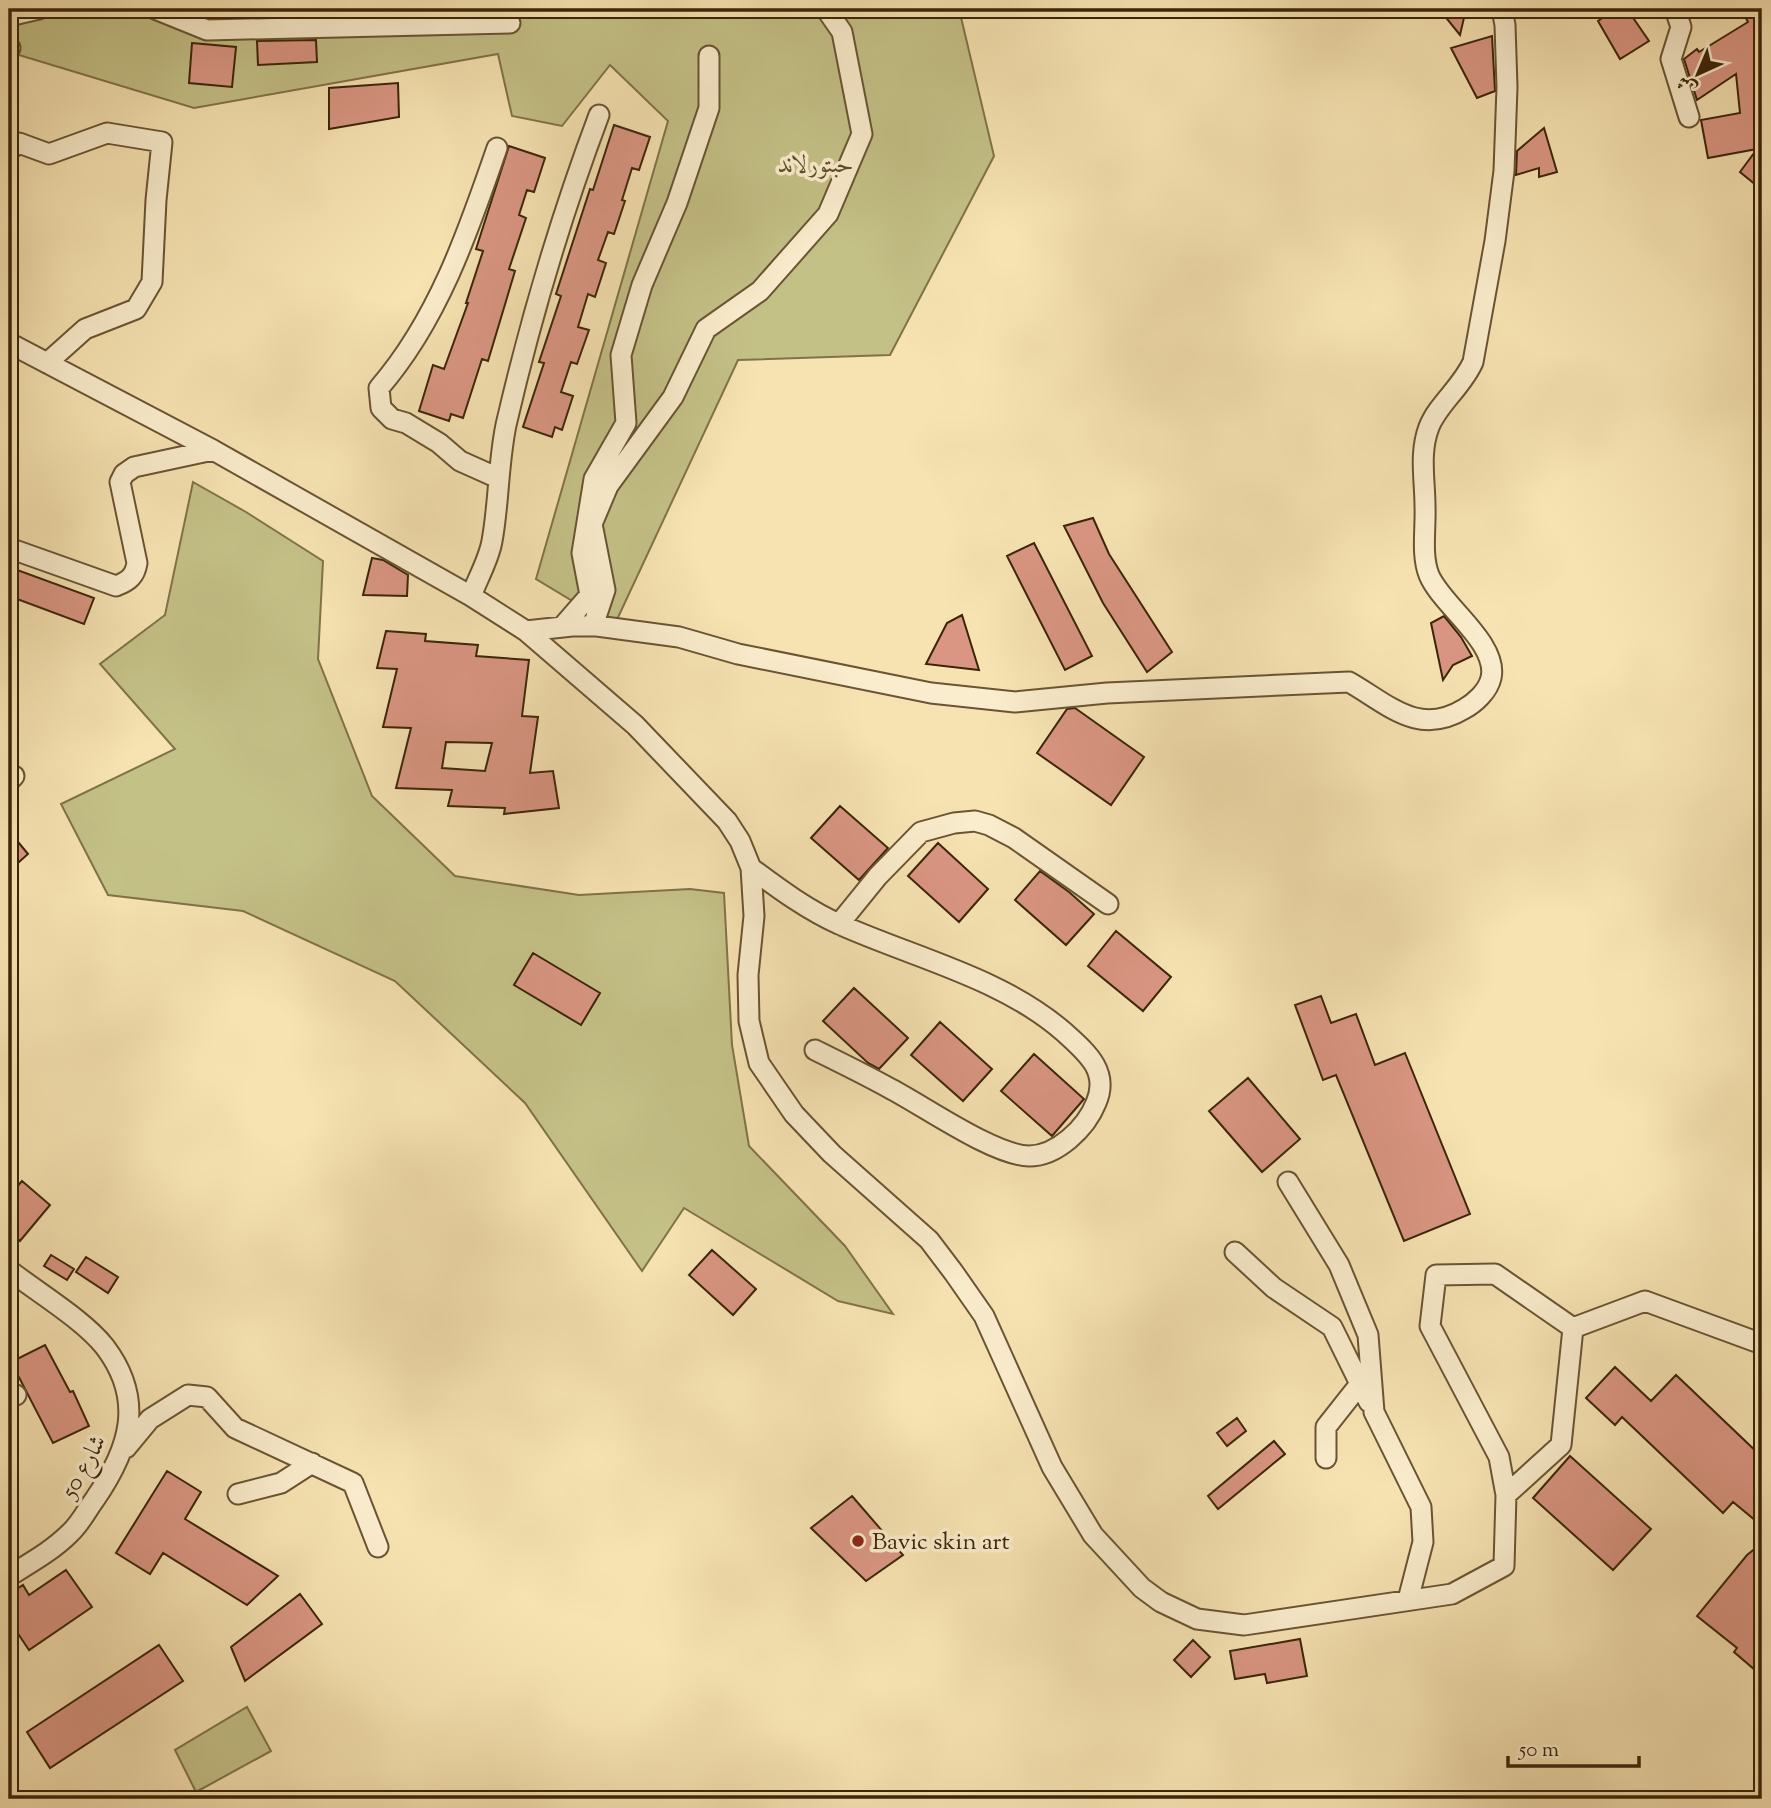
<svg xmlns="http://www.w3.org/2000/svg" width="1771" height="1808" font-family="'Sorts Mill Goudy',Amiri,serif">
	<rect width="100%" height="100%" fill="#f7e3b2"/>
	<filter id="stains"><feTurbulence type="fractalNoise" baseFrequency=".00286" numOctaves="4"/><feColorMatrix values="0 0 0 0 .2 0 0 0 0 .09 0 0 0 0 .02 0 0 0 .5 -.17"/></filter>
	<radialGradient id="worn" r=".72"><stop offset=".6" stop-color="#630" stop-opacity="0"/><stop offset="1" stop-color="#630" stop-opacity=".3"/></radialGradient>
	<path fill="#c4c187" stroke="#807348" stroke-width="2" d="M9,9H959L994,156L890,355L738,360L614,626L536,579L668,121L610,65L562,126L512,116L498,54L194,108L9,52Z
		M193,482L246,512L323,561L318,659L372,796L455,876L579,895L690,889L724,893L732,1045L749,1146L845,1246L893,1314L838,1301L684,1208L642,1271L525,1103L395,981L243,911L108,895L61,804L175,749L100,664L165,615Z
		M247,1707L271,1751L196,1792L175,1750Z"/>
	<path fill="#da9683" stroke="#3b2509" stroke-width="2" fill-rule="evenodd" d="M255,9H313L314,15L255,17Z
		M1439,9H1466L1460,35Z
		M1615,9H1627L1649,41L1620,59L1598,21Z
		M1741,9H1762V190L1740,172L1757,149L1708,158L1701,120L1740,113L1736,74L1697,100L1684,59L1697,49L1699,52L1748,22Z
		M1492,36L1495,91L1477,98L1451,48Z
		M316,40L317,62L258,65L257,41Z
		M192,43L236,47L232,87L189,83Z
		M398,83L399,117L329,129V88Z
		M614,125L650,137L639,170L632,168L622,200L625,201L614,234L608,232L598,260L606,263L595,297L588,294L578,327L589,330L577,364L571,362L561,392L573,396L562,430L555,427L552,437L523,427L544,363L539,362L561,296L556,294L590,189L593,190Z
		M1544,128L1557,172L1539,177V168L1516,175L1517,151Z
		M509,146L545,158L534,192L527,190L519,215L526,218L509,269L515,271L488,361L482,359L463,418L451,414L449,421L419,411L433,365L444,369L468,303H466L483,251L476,249Z
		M1093,518L1109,554L1172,652L1147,672L1103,603L1064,526Z
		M1034,543L1092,656L1065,670L1007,556Z
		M372,558L383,560L408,575L407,596L363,595Z
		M9,567L94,598L84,624L9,596Z
		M962,615L979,670L926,664L947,623Z
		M1444,616L1461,637L1472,656L1453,665L1443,680L1431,623Z
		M386,631L426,634L425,641L478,645L476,656L529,660L522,716L538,717L530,773L553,771L559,808L504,814L505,808L448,806L452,790L396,788L411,728L383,727L397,669L377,668ZM446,742L492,743L485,771L442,768Z
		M1075,708L1144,757L1111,805L1037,753L1067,709Z
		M840,806L888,848L859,880L811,838Z
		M9,831L28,854L9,871Z
		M938,843L988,889L959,922L908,876Z
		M1040,871L1069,892L1094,914L1066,945L1015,900Z
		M1116,931L1171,977L1143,1011L1088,966Z
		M533,953L600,993L581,1025L514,985Z
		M854,988L908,1038L879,1069L868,1063L823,1021Z
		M1321,996L1331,1023L1356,1014L1375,1065L1405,1053L1470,1214L1404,1241L1336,1075L1323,1080L1295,1005Z
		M940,1022L992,1069L963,1101L911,1055Z
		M1034,1054L1084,1099L1052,1136L1001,1091Z
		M1248,1078L1300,1139L1262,1172L1209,1111Z
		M22,1181L50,1205L20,1241L9,1231V1196Z
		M712,1250L756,1289L733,1315L689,1275Z
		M51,1255L74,1269L67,1280L44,1266Z
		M86,1257L118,1277L108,1293L76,1272Z
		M45,1345L70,1392L73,1391L89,1426L53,1443L11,1362Z
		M1615,1367L1651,1401L1676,1375L1762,1457V1526L1733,1502L1723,1513L1622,1417L1615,1425L1586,1398Z
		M1237,1418L1246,1431L1227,1446L1217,1433Z
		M1274,1441L1285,1454L1218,1509L1208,1496Z
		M1570,1456L1651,1529L1613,1570L1533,1498Z
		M167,1471L201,1492L185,1519L278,1576L247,1605L163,1553L150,1574L116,1553Z
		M852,1496L903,1555L866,1581L811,1528Z
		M1762,1543V1676L1734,1652L1737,1648L1697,1616L1747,1555Z
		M66,1570L92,1607L29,1650L9,1620V1594L23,1585L29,1595Z
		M300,1594L322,1624L245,1681L231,1647Z
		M1300,1639L1307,1676L1267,1683L1265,1674L1235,1679L1230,1651Z
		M1193,1640L1210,1657L1191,1677L1174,1660Z
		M159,1645L183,1681L50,1768L27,1732Z"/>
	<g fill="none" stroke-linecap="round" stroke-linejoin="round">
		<g stroke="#6a5433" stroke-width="23">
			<path id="minor" d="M155,9L207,30L510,23
				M1675,9L1681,27L1671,59L1689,117
				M9,16L39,9
				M9,49L10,48
				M497,148C468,232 438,320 379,388L381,408L392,419L406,423L439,443L460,461L498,478
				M9,150L19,143L49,154L107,133L162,142L156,200L152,282L136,309L85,329L47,363
				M9,343L213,450L471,596L526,631L635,725L727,821L740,841L751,868L754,916L748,975L749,1021L759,1063L794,1114L832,1154L929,1240L954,1273L984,1316L1052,1467L1093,1535L1142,1588L1161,1602L1197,1619L1244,1625L1452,1594L1504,1566L1506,1495L1499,1457L1430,1326L1436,1275L1495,1274L1573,1328L1561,1445L1506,1495
				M9,548L116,586C129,581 135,576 137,563L120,482L124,474L134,467L213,450
				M471,596C478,578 489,559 492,541C499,503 498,464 506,425C530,321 561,216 599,115
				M593,626L605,590L592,524L608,486L673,397L706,329L760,291L828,214L862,134L842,32L826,9
				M562,627L590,595L582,553L594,479L626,423L621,355L642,285L677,203L709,108V56
				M526,631L572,626H597L679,637L738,654L931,693L1015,702L1107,693L1349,682C1388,704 1418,737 1464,709C1475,703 1488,691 1491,678C1499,643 1441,605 1429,575C1421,555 1426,528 1425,506C1425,480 1419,453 1429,427C1438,404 1462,387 1473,362L1495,241L1504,171L1507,87L1505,25L1502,9
				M9,781L14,776
				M751,868C779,889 809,911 841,925C915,958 1002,978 1064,1032C1086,1052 1110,1071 1096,1103C1086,1128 1057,1156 1029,1156C993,1155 924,1106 891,1089C866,1075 841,1063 815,1050
				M839,924L878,876L921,832L954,823L975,821L989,825L1014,838L1108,904
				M1288,1182L1339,1265L1368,1335L1374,1412L1421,1507L1423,1542L1408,1600
				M1235,1252L1274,1288L1332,1327L1369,1402
				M9,1270C37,1292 84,1320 105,1347C145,1400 130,1448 95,1499C87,1510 80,1524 70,1533C52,1551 30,1563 9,1576
				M1573,1328L1645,1301L1762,1344
				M9,1398L16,1395
				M126,1448L150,1419L188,1395L207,1397L235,1428L353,1483L378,1547
				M1326,1458V1427L1360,1384
				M238,1494L281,1483L312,1463"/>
		</g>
		<use href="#minor" stroke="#faedcd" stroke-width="19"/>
	</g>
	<circle fill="#8f2418" stroke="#faedcd" stroke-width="2.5" cx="858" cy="1541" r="7"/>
	<g text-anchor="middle" stroke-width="7" stroke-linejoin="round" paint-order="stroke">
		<g font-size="24" font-style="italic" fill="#5d4c28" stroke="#faedcd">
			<text x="816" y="172">حبتورلاند</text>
		</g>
		<g font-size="24" fill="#3b2509" stroke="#faedcd">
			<text transform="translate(83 1466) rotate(-61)" y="8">شارع 50</text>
		</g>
		<g font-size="24" fill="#3b2509" stroke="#faedcd" text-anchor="start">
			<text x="872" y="1549">Bavic skin art</text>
		</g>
	</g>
	<rect width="1771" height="1808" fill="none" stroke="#f7e3b2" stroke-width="35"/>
	<rect x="10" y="10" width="1750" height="1787" fill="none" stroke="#3b2509" stroke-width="3.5"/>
	<rect x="18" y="18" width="1736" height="1773" fill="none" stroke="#3b2509" stroke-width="2"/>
	<g transform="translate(1698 74) rotate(224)" stroke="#faedcd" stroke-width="5" paint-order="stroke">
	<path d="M0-5L12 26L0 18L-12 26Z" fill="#3b2509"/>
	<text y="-10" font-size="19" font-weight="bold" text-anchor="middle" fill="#3b2509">ش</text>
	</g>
	<path d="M1508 1756v10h131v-10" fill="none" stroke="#3b2509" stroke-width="3.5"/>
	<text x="1519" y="1756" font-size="21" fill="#3b2509" stroke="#faedcd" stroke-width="5" paint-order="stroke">50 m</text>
	<rect width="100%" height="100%" filter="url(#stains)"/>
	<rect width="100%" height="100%" fill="url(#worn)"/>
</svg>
